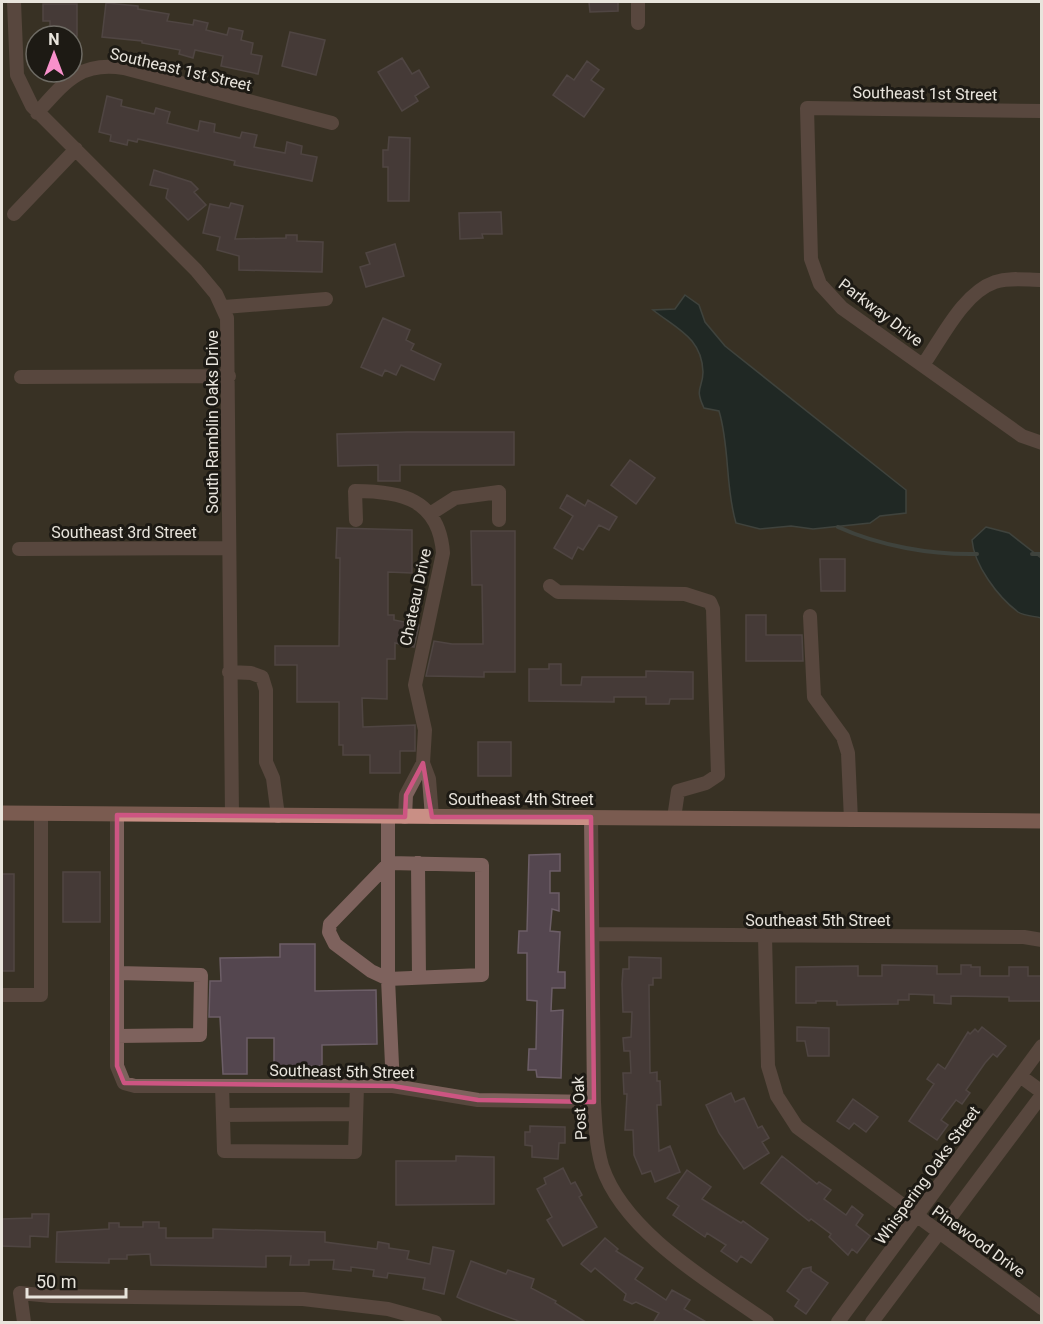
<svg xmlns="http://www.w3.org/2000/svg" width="1043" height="1324" font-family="Roboto,sans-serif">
	<rect width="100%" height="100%" fill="#383225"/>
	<path fill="#041d24" stroke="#48595b" stroke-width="1.5" d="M685,295L699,305L705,322L725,346L906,490V513L880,516L870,523L813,529L791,526L760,529L736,523C725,487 730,447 719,411L704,408C694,387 703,389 703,372C702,338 677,329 653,310L675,309Z
		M986,527L1009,533L1041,558V618C1034,616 1024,616 1018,612C998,597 974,565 972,540Z"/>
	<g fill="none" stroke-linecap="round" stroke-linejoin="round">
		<path stroke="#48595b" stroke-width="4" d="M838,527C880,546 931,555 977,554
			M1032,554H1042"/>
	</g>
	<path fill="#54464f" stroke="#6c5e67" stroke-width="1.5" d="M589,2H618V11L590,12Z
		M106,3L138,6V9L169,14L167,21L193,25L194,20L208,23L206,30L227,35L229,28L243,31L241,40L253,43L251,54L262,56L258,74L221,66L223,56L195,50L193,58L179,54L180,50L142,43V41L102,37Z
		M43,4H77V36H50V21H43Z
		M290,32L325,40L316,75L282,66Z
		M402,58L412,74L419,70L429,87L415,96L418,101L402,111L378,72Z
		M587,61L599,70L591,80L604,89L584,117L553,95L567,75L574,80Z
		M107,96L122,100L121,106L154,114L156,108L170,112L167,123L198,131L200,121L215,124L214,132L240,138L242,132L257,135L254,147L285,153L287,142L302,146L301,154L317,157L312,181L234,165L235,161L138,139L137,142L128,140L127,145L110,141L111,135L99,132Z
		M389,137L410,138L409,201H388V167H383V150H388Z
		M154,170L191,182L198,189L194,192L206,205L188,220L166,198L168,189L150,185Z
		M231,203L243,206L235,239L286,238V235H297V241L323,242L322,272L239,270V256L217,250L220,237L203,233L210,204L229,208Z
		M501,212L502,234H482L483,238L460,239L459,213Z
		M395,244L404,276L366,287L360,267L370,264L366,253Z
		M383,318L410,330L406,340L414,344L411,350L441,364L434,380L401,365L396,375L385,370L382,376L361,367Z
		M407,432H514V465H400V481H378V465L338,466L337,434Z
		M630,460L655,478L636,504L611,485Z
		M567,495L585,506L588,500L617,517L609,530L599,525L583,550L578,547L572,559L554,548L573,516L560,508Z
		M337,528L412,530V573L388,572V615H394V620L419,625L414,647L395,643V659H387V699L362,698L363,727L415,725V751H400V773H370V755H343V745H339V702H297V665H275V646H339L340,558H336Z
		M471,531H515V672H484V677L426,676L434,641L452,644H483L482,585H472Z
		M820,559H845V591H821Z
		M746,615H766V635H802L803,661H746Z
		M549,664H561V685H581L582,677H646V671L693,672V699H670L669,704H646V697H614V702L529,701V669H549Z
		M478,742H511V776H478Z
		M560,854V871H550V893H559V911L552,909L550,931L560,932L558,972H565V988H552L551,1011L563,1010L561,1078L537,1077L536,1070H528L529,1049H536L537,1001L527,1000V953H518L519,931H527L529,855Z
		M63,872H100V922H63Z
		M2,874H14V971H2Z
		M280,944H315V991L376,990L377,1044L322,1045V1066L274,1067V1038H247V1074H223L220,1017H209L210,981H221L220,958L280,957Z
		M629,957L661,958V978H653V985H649L650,1073L657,1072V1081H660L661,1105H657L659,1151L670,1146L680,1172L655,1182L651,1171L642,1174L634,1155L633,1130H625L627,1094H624L623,1073H631L630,1051H624L623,1038L631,1037L632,1012H623L622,984L623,969H629Z
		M882,965L937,966V974H961V965H971V967H980V976H1009V967H1028V976H1041V1001H1009V997L951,996V1004L934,1003V995L909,994V1000H898V1004L837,1005V1001H816V1003H796V967L858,966V976H882Z
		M797,1027L829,1028V1056H808L805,1041H797Z
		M982,1027L1006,1046L997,1057L993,1054L985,1063L966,1090L970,1093L962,1104L956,1100L941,1120L948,1125L937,1140L909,1121L934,1084L927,1079L938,1064L945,1069L968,1032L970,1034L975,1029L978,1032Z
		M731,1093L735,1102L744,1098L758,1128L762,1126L769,1138L762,1142L769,1153L744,1169L719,1133L706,1105Z
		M853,1099L878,1117L866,1132L854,1123L849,1129L837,1121Z
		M530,1126L565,1127V1143H559L558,1159L532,1157V1146L525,1145V1132H530Z
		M456,1156L494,1157V1204L396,1205V1161H456Z
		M782,1156L817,1184L819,1182L831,1190L824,1199L846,1215L852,1206L863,1215L856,1225L870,1236L857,1253L852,1249L848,1255L829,1237L831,1234L811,1219L809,1221L761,1183Z
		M563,1168L571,1184L575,1182L582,1195L579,1197L597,1227L563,1246L547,1220L552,1217L537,1189L546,1184L544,1178Z
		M687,1170L711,1187L702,1199L741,1223L743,1221L768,1239L751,1263L741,1256L737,1262L721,1251L726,1245L707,1233L705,1237L673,1215L679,1206L667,1198Z
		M32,1214H49L48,1237L30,1236V1247L2,1246V1219L32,1218Z
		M143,1222H159V1228H166V1238H213V1229L325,1232V1242L377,1249L378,1242L389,1244V1248L409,1251L407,1259L430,1264L433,1247L454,1251L444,1294L423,1289L425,1278L388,1273L387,1278L373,1276L374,1270L351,1267V1271L333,1269L334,1260H309V1265H290L291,1256H266V1267L151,1265L150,1254L127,1255V1259H109V1263L56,1262L57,1232L109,1229V1223H119V1227H143Z
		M605,1238L618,1249L616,1251L643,1268L635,1279L666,1300L672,1290L690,1300L684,1309L708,1323H653L659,1313L636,1302L632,1304L624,1300L626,1294L595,1268L591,1272L581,1264Z
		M471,1261L506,1274L508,1270L534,1279L531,1288L556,1301L555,1303L587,1323H524L463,1300L457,1297Z
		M811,1267V1271L828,1283L806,1314L795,1306L799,1300L787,1291L803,1269Z"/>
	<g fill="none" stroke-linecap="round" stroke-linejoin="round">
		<path stroke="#7e625d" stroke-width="14" d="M14,2L17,75L32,106L196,270L216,294L227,318L232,815
			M638,2V23
			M1042,111L807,108L811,259L820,284L842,308L1022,436L1042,443
			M37,113C65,82 80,61 124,68L332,123
			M14,214L76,149
			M224,307L326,299
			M923,365C942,338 963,293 995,282C1010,277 1027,280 1042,280
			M21,377L229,376
			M430,514L455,498L499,492V520
			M356,520L355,491C401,491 439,499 443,553L415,685L425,730L423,763L429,779L432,817
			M19,549L229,548
			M550,586L558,592L685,594L710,602L713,609L718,775L706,783L678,791L674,818
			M810,616L814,697L843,737L848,753L851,820
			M229,672L251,673L262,677L266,690V762L273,778L278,816
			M117,815V1066L124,1083L135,1086H393L478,1100L594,1102
			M388,817V979L393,1086
			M405,817L406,795L423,763
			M591,817L594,1102C595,1123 596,1145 602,1166C624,1233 712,1283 767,1322
			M389,863L482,865V975L388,979L371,971L335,944L329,932L330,924Z
			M418,863L419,978
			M593,934L1024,937L1042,940
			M765,936L768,1066L777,1096L797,1127L1042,1308
			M2,995H41V814
			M117,1036L200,1035L201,975L118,973
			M1020,1076L1042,1092
			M222,1086L224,1151L355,1152L357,1086
			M223,1115L356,1114
			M24,1322L20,1293L51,1296L303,1299L388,1309L435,1322
			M838,1322L1042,1046
			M872,1322L1042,1095"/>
		<path stroke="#c98f85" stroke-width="15" d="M2,813L1042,821"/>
	</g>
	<path d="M0 0H1043V1324H0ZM423,763L432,817H591L594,1102L478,1100L393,1086L124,1083L117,1066V815L405,817L406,795Z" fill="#383225" fill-opacity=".55" fill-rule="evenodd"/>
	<path fill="none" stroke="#cd5582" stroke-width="4.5" stroke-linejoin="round" d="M423,763L432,817H591L594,1102L478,1100L393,1086L124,1083L117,1066V815L405,817L406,795Z"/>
	<g text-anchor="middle" stroke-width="6" stroke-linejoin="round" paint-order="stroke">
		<g font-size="16" fill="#e8e4dc" stroke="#1d1a14">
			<text transform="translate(181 69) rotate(13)" y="6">Southeast 1st Street</text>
			<text transform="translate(925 93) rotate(1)" y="6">Southeast 1st Street</text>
			<text transform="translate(881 312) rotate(37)" y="6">Parkway Drive</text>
			<text transform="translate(212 422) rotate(-90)" y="6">South Ramblin Oaks Drive</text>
			<text x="124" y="538">Southeast 3rd Street</text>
			<text transform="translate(415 597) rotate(-78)" y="6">Chateau Drive</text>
			<text x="521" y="805">Southeast 4th Street</text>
			<text x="818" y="926">Southeast 5th Street</text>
			<text transform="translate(342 1071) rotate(1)" y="6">Southeast 5th Street</text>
			<text transform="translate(579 1108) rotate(-93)" y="6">Post Oak</text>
			<text transform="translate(927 1175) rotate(-54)" y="6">Whispering Oaks Street</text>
			<text transform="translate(979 1241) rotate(36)" y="6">Pinewood Drive</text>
		</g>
	</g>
	<rect width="1043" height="1324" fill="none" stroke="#e8e4dc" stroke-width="6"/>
	<g transform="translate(54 54)"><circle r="28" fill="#1d1a14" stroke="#6e6b64" stroke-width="1.5"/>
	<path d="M0-4.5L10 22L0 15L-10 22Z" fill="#f890cb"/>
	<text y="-9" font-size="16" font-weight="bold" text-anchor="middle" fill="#e8e4dc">N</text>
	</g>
	<path d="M27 1288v9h99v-9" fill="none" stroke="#e8e4dc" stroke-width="3"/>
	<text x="36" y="1288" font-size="18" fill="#e8e4dc" stroke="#1d1a14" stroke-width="4.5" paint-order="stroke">50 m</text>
</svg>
